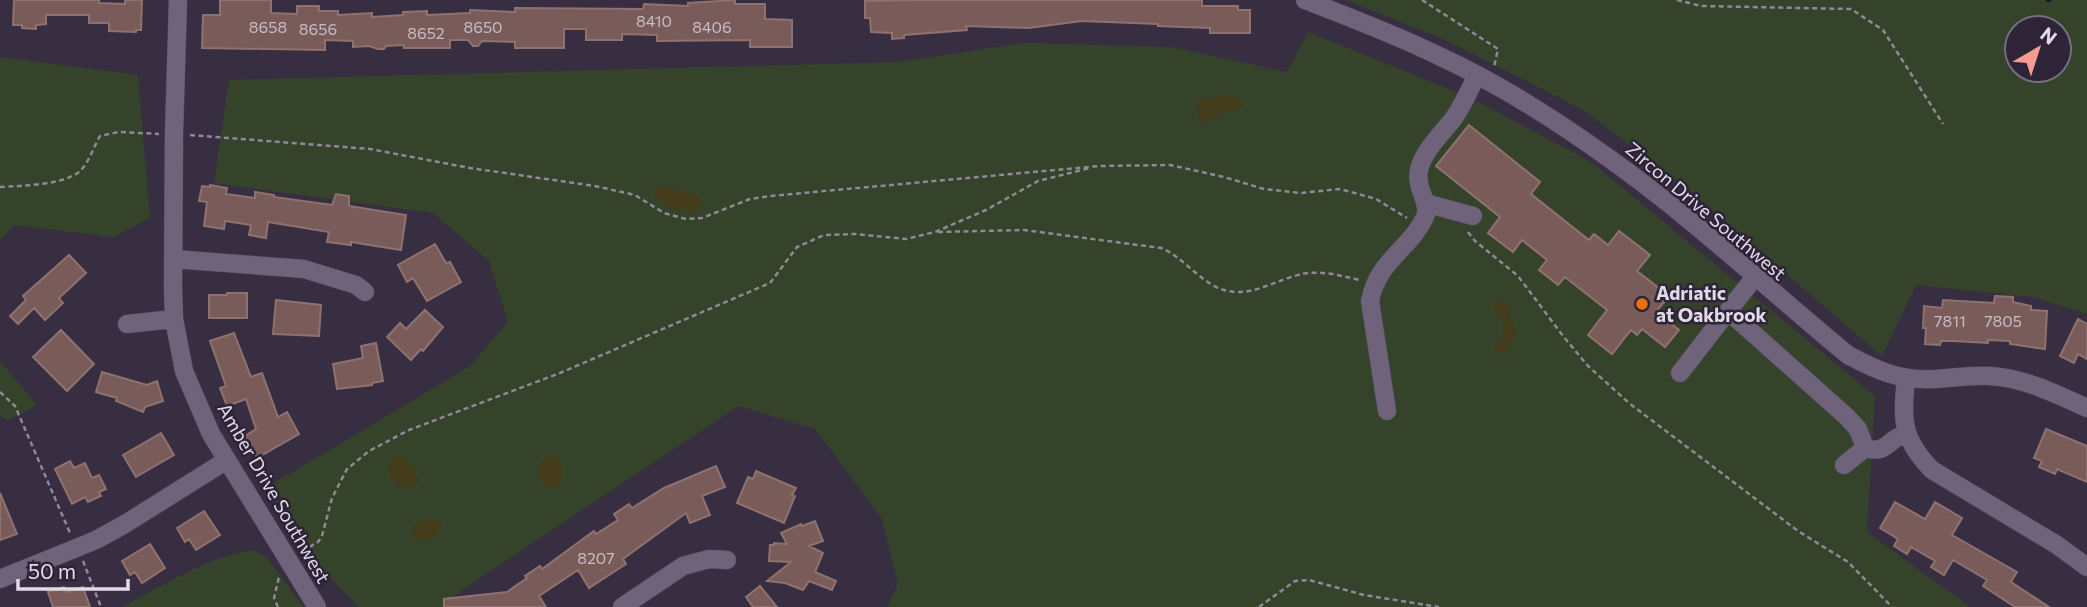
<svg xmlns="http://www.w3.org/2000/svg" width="2087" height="607" font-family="Commissioner,sans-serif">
	<rect width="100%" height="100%" fill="#382e42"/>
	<path fill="#35432a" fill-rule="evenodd" d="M1346,0H2087V314L2033,297L1916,285L1882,356L1685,187L1585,111L1450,42ZM2059,28V70H2017V28Z
		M1308,32L1469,97L1591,162L1875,396L1867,532L1970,607H887L898,584L882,519L815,429L739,406L458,593L443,607H358L309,554L274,483L469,367L508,322L489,261L433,213L214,183L229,80L897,62L1024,43L1171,47L1287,72Z
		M0,57L138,75L150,218L113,237L14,225L0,241Z
		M0,361L37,405L9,420L0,416Z
		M253,550L266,557L304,607H122C164,585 206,557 253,550Z"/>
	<path fill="#433b1a" d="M1231,95L1242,99L1243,105C1237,111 1235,109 1227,111C1214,114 1202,136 1196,111L1201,99Z
		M660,186H666L698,196L701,198V206L695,211C681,211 665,206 654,197L653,193L656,188Z
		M1496,301L1507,303L1516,334L1507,352L1504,353L1494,349L1495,343L1501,340L1504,334L1502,328L1503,319L1493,309Z
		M553,454L559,457L563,476L559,485L551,488L543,486C538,477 537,466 543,458Z
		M399,456L410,463L420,480C407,502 370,469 399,456Z
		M438,519L442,522L441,531L429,539L418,541L412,534L413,526L424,520Z"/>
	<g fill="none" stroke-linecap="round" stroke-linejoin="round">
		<path stroke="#021e30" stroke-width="4.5" d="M2048,0H2049"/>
	</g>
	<path fill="#795c5a" stroke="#8f726f" stroke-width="2" d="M14,0H99V3L125,4V0H142L141,30H136V32L109,31V23H89V15H46V24L36,25V29L22,28V25H13Z
		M220,0H271V13L297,14V6H319V11H338V15L372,13V17L403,15V12L427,11V15L470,13V10L515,12V8L643,9L644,4L688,6V3L735,0V4H765V19L792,20V47H750V40L657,41V35L622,34V40H586V29H564V48H515V42L482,41L478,46H473L468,40H450V48H404V45L386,46L384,49H378L369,46L353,47V41L325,40V50L202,48L203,15H220Z
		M916,0H1202V6H1238V10H1250V33H1210V28L1158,26V24L1082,21L1028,28L966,26L967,30L904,35V38L892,39V33L871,32L870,18H865V1Z
		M1469,125L1540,182L1531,194L1589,240L1594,234L1608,245L1619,231L1650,255L1637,271L1669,296L1656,312L1679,330L1665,347L1642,329L1637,335L1631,330L1612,354L1588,335L1607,310L1565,277L1558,285L1539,270L1547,260L1522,240L1513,252L1488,233L1500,217L1436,166Z
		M210,185L227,188L226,194L255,198V192L274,195V197L332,205L336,194L349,196V206L406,215L401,250L351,242V245L327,242L329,232L268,222L266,238L249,235L251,225L225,221L224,229L204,226L207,202L199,201L202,186L210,187Z
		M435,244L446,263L450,262L461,282L427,301L413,278L407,282L398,265Z
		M69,255L86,273L59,298L63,303L45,320L34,308L18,324L10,316L26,300L23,296Z
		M227,293H247V318H209V295H227Z
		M1995,296L2013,297V302L2031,306V310L2047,311L2045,349L2010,344V341L1988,340V343L1953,341H1941L1940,345L1925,344L1926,328H1923L1924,306L1942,308L1943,300L1994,303Z
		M276,300L321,305L319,336L273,334Z
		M425,310L443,327L423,351L421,349L411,360L387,337L400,323L406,329Z
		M2078,319L2087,324V359L2078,354L2074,363L2060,356Z
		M61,330L94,364L67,391L33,357Z
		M234,333L251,377L262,373L278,417L287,412L299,434L257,458L245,436L256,429L246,399L227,406L220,388L226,386L210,341Z
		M376,343L383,381L372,383V385L337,389L333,364L363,358L361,346Z
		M102,372L147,385L157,381L163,401L145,407L143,412L116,401L117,398L96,392Z
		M2046,429L2087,446V482L2057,469L2055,474L2039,467L2042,461L2034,458Z
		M161,433L174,455L136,477L123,455Z
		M70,461L74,468L85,463L92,478L99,475L106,489L99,492L101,496L88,502L85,497L72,504L55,469Z
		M716,466L725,487L702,496L710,515L690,523L686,513L623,559L626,564L589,588L578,570L539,596L546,607H444V599L507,592L527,578L525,576L540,566L542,569L594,531L596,534L618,520L614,514L629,504L632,508L664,488Z
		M756,471L796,488L792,495L795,496L784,523L737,503L748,477L753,479Z
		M0,493L17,534L0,540Z
		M1895,502L1925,519L1935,502L1962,518L1952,535L2017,572L2011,582L2049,607H2015L1983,586L1987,580L1953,560L1944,575L1931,567L1935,561L1911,547L1907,554L1894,546L1898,539L1880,528Z
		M204,511L220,535L196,550L189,539L185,542L177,528Z
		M815,521L823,541L809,546L823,553L815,572L836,581L832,590L809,581L803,590L785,583L767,581L791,562L769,561L770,545H774V543L787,544L781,533L801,524L802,526Z
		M150,544L165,568L142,583L135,572L130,575L122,561Z
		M760,586L777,607H753L746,597Z
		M64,587L66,592L83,587L90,607H53L48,592Z"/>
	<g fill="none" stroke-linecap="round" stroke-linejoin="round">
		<g stroke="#554d5e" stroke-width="19">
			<path id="minor" d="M178,0L174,134L173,289L174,319L184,371L211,434L317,607
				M1305,0C1349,17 1394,34 1437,55C1498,83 1556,120 1610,159C1693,218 1769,290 1848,355C1878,371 1900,381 1935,379C1953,378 1971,375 1990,376C2025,378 2056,394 2087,408
				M1425,203L1473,216
				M173,259L304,269L356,285L365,292
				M1754,278L1728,311L1847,417L1858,429L1865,448C1889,455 1886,438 1907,434
				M127,324L174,319
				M1680,373L1728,311
				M1906,378C1902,420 1901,438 1932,470L2057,545L2087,567
				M1387,411L1370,301C1378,260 1410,249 1425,217C1432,201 1410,186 1422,161C1429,145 1444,131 1454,118C1463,105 1470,89 1477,75
				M1844,465L1865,448
				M0,579L96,540L125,524L227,460
				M622,607L683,566L709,559L727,560"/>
		</g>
		<path stroke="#908898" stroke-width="2.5" stroke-dasharray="5 3.5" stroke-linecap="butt" d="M1422,0L1498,49L1494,67
			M1677,0L1701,6L1851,9L1883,30L1943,124
			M190,135L370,149L470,168L595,186L635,195L664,213L686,219L702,218L750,199L770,196L1099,166L1170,165L1224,177L1264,189L1301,193L1340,189L1376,199L1407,218
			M0,187C20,186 67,185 81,170C89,162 94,146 100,136L119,132L159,134
			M938,232L1024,230L1161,248C1184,257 1200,283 1224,290C1251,298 1275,280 1302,274C1322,270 1341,276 1360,280
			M1468,232L1475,241L1518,276L1563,336L1588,366L1629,403L1798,531L1848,562L1892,607
			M0,392L15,406L70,533
			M302,551L318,542L322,536L332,498L347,469L369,451L409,430L560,373L770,283L797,247L824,235L855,234L906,239L935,232L986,210L1038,181L1090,168
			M83,561L101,607
			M278,607L274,598L279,577
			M1259,607L1295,581L1309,580L1364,595L1439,607"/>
		<use href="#minor" stroke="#6e637a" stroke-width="18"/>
	</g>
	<circle fill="#e8710a" stroke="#2e2438" stroke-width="2.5" cx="1642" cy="304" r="7"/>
	<g text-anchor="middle" stroke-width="5" stroke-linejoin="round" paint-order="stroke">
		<g font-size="16" fill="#c7bbc4">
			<text x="654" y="27">8410</text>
			<text x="268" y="33">8658</text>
			<text x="483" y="33">8650</text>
			<text x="712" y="33">8406</text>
			<text x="318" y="35">8656</text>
			<text x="426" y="39">8652</text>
			<text x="1950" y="327">7811</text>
			<text x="2003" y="327">7805</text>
			<text x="596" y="564">8207</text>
		</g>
		<g font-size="19" fill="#e1dbe8" stroke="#2e2438">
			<text transform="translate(1706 211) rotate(40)" y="7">Zircon Drive Southwest</text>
			<text transform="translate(274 493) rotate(60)" y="7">Amber Drive Southwest</text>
		</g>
		<g font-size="19" font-weight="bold" fill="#e1dbe8" stroke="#2e2438" text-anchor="start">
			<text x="1656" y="300">Adriatic<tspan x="1656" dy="22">at Oakbrook</tspan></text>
		</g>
	</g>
	<g transform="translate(2038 49) rotate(39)"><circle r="33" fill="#2e2438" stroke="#766d7e" stroke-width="2"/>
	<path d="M0-5L12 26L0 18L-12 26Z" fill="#f59c92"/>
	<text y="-10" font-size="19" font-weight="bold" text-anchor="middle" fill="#e1dbe8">N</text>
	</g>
	<path d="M18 579v10h110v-10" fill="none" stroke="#e1dbe8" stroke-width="3.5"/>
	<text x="28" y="579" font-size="21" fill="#e1dbe8" stroke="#2e2438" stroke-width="5" paint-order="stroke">50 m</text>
</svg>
